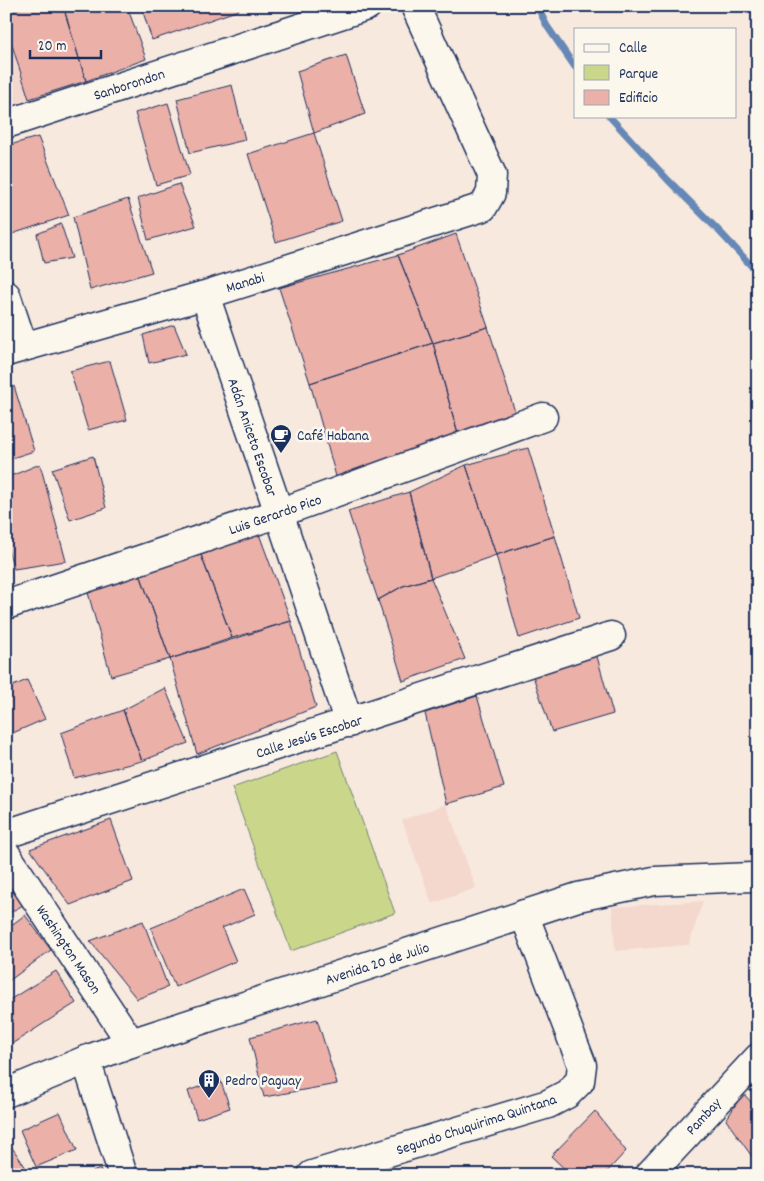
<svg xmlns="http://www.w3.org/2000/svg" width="764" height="1181" font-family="Dekko,sans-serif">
	<rect width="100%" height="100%" fill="#f8e9de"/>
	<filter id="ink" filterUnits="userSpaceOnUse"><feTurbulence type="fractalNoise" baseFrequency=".02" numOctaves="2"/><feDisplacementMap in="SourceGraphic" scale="10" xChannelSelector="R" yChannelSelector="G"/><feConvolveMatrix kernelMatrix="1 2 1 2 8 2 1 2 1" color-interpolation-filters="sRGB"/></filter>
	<g filter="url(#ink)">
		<path fill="#f4d8ce" d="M6,26L29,99L6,107Z
			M446,804L476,888L432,904L402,820Z
			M703,901L689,945L615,951L612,907Z"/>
		<path fill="#cad78b" stroke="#728374" d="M337,751L395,913L291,951L232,788Z"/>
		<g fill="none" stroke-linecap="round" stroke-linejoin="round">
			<path stroke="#6688b6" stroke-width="7" d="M537,6L547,26L575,67
				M609,116L668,180L720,232L758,273"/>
		</g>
		<path fill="#ebb0a8" stroke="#1b2f5e" d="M27,6H63L86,81L29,99L6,26V13Z
			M63,6H127L146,59L86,81Z
			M141,6H237L239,10L152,40Z
			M346,55L365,114L314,133L297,71Z
			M232,85L245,140L190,153L177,99Z
			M168,103L190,175L156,185L135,113Z
			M314,133L342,221L276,242L248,154Z
			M38,137L69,215L6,236V146Z
			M179,184L196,226L148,240L138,198Z
			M128,199L152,272L90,290L73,217Z
			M61,224L72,258L44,263L37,234Z
			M456,234L488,327L433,343L398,255Z
			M398,255L433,343L310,383L279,288Z
			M174,325L186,354L149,363L143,335Z
			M488,327L517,418L459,438L433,343Z
			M433,343L459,438L337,480L310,383Z
			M110,361L127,420L88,430L70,371Z
			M14,386L34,451L6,460V389Z
			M528,448L555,536L496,555L466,465Z
			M93,456L106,508L70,520L52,469Z
			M40,464L66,561L14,569L6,543V478Z
			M466,465L496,555L431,578L409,492Z
			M409,492L431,578L403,586L378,600L348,511Z
			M259,534L291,621L232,638L201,555Z
			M555,536L579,618L519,638L496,555Z
			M201,555L232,638L170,659L139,571Z
			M139,571L170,659L111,676L87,589Z
			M431,578L465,659L403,681L378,600L403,586Z
			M291,621L316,707L197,754L170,659Z
			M596,653L613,714L552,732L533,676Z
			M27,680L45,719L6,736V689Z
			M165,688L188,743L142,761L123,710Z
			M477,696L504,787L446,804L425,713Z
			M123,710L142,761L74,778L61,733Z
			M111,820L133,881L70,905L30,849Z
			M6,878L23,905L6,915Z
			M244,889L255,914L222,928L236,961L175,987L151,928Z
			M25,915L51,950L6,983V945L9,943L6,939V929Z
			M143,921L168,987L137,999L90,941Z
			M56,971L76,1003L10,1045L6,1038V1002Z
			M317,1019L337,1084L264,1097L250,1037Z
			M220,1079L230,1108L197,1119L188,1091Z
			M743,1093L758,1110V1165L726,1120Z
			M595,1111L626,1151L604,1175H571L551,1156Z
			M60,1112L77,1150L36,1167L20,1130Z
			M6,1139L31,1175H6Z
			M100,1169L102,1175H84Z"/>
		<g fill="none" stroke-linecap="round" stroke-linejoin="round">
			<g stroke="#1b2f5e" stroke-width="31">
				<path id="minor" d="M6,124L367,6
					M6,295L23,346
					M205,295L279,513L349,723
					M6,352L205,295L483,207L491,193L492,175L415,6
					M6,605L279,513L543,417
					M6,834L611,636
					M6,854L131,1043
					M86,1060L123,1175
					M312,1175L548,1104L567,1094L580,1081L582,1065L524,914
					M649,1175L758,1058"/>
			</g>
			<g stroke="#1b2f5e" stroke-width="31">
				<path id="secondary" d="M6,1093L86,1060L131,1043L578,897L654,881L752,877L758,878"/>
			</g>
			<use href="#minor" stroke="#fbf7ec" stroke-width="28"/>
			<use href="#secondary" stroke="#fbf7ec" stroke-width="28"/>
		</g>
	</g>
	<defs>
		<g id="cafe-pin" transform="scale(1.125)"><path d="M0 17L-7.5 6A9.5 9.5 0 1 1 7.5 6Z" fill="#1b2f5e" stroke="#fbf7ec"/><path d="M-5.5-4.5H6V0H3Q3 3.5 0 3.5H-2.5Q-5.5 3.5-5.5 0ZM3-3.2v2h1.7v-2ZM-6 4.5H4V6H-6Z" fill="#fff"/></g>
		<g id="building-pin" transform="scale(1.125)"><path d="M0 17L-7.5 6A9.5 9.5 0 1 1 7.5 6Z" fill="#1b2f5e" stroke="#fbf7ec"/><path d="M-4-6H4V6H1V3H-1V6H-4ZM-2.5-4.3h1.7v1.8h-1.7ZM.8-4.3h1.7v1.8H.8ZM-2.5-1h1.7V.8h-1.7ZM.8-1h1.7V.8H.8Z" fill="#fff"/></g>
	</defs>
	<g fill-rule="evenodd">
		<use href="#cafe-pin" x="281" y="435"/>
		<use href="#building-pin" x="209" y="1080"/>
	</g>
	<g text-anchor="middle" stroke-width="5" stroke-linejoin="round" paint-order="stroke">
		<g font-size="15" fill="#1b2f5e" stroke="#fbf7ec">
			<text transform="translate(129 84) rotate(-18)" y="5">Sanborondon</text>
			<text transform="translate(245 282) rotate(-17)" y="5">Manabi</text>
			<text transform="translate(253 437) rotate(71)" y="5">Adán Aniceto Escobar</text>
			<text transform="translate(275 514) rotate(-19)" y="5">Luis Gerardo Pico</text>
			<text transform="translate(309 736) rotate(-18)" y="5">Calle Jesús Escobar</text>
			<text transform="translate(69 949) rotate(56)" y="5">Washington Mason</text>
			<text transform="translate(377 963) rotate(-18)" y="5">Avenida 20 de Julio</text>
			<text transform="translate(703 1116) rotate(-47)" y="5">Pambay</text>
			<text transform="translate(476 1124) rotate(-18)" y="5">Segundo Chuquirima Quintana</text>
		</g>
		<g font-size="15" fill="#1b2f5e" stroke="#fbf7ec" text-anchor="start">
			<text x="297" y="440">Café Habana</text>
			<text x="225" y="1085">Pedro Paguay</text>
		</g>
	</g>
	<rect width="764" height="1181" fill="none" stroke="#fbf7ec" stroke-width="25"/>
	<rect x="12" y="12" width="739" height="1156" fill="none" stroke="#1b2f5e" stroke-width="2" filter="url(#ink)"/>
	<rect x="574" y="28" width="162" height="90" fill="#fbf7ec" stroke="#a1a7b3"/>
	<rect x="584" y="44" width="25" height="8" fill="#fbf7ec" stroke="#a1a7b3"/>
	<text x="619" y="52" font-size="15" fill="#1b2f5e">Calle</text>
	<rect x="584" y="65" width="25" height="15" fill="#cad78b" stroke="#a1a7b3"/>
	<text x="619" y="78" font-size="15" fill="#1b2f5e">Parque</text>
	<rect x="584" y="90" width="25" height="15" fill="#ebb0a8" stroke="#a1a7b3"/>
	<text x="619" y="102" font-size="15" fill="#1b2f5e">Edificio</text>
	<path d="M30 50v8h71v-8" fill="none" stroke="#1b2f5e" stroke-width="2.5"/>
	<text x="38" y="50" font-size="15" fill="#1b2f5e" stroke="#fbf7ec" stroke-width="4" paint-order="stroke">20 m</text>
</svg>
